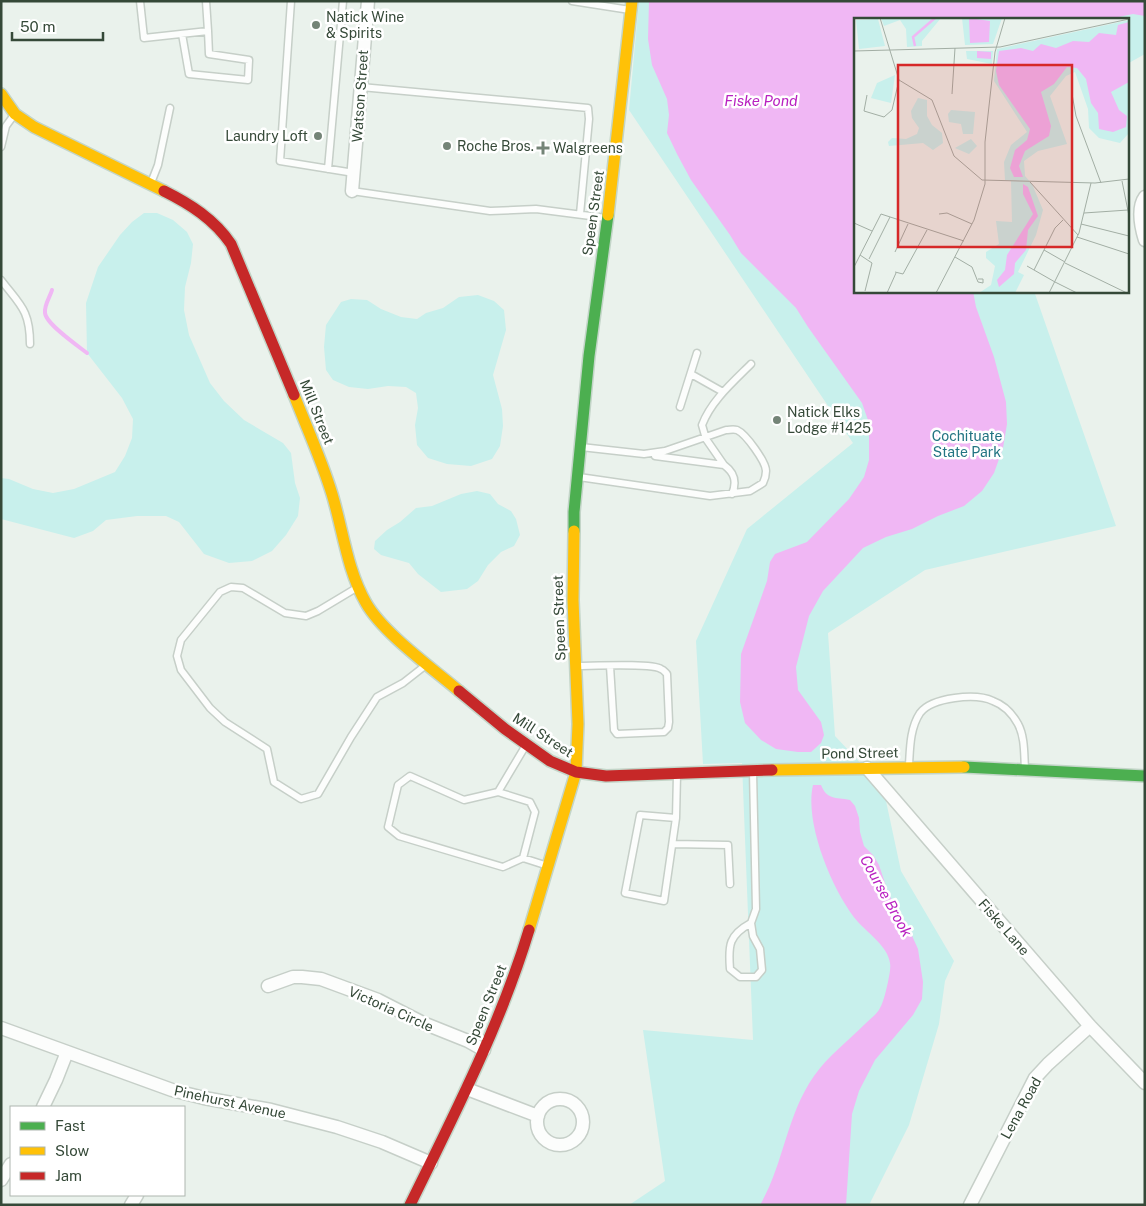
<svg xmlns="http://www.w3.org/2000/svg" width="1146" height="1206" font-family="'Public Sans',sans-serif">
	<rect width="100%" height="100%" fill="#eaf2ec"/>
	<path fill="#c8f0ec" d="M639,1H1145V54L1127,64V19H855V291H1034L1116,526L925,570L828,633L835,736L883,787L901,871L954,961L945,981L939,1024L909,1125L869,1205H629L665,1181L643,1030L753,1040L742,763L703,764L696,641L747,529L853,443L629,110Z
		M144,213H157L173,220L187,232L193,244L191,263L185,287L184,310L189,335L210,383L224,401L244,420L283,443L291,453L295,483L300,498L298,516L286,535L272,551L252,561L229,563L204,554L179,522L166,516H137L106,520L93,531L74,538L1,519V478L9,479L33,489L53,493L74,489L115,472L125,456L132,438L133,419L122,398L87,353L86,303L98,267L120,235L132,222Z
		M478,295L494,301L504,310L506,330L493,375L502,409L503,426L500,446L492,459L471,466L447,464L428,458L417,445L415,425L418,408L416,393L406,387L388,386L368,389L349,387L333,380L326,370L324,347L326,325L341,302L351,299L367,300L381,309L401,317L417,319L426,313L443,308L459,297Z
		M477,491L490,494L498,504L511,511L516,519L520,535L514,546L501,552L488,565L478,581L467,589L441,592L418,574L409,563L381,555L374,549L375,541L387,530L400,522L416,508L432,506L461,494Z"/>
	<path fill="#f0b7f4" d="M649,1H1145V16L1133,14L1109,19H855V291H973L976,307L994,357L1006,402L1007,424L1003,448L994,473L982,491L964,506L938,516L912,529L886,537L863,548L823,591L809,616L796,667L798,690L821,722L824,735L821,743L811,752H798L776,749L761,740L745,723L740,702L741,654L767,581L770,562L775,554L807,542L849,499L864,477L869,460V423L862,403L808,327L796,308L741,253L730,235L691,180L677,154L667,133L669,115L667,99L652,65L648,39Z
		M813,785H821C827,800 835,797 850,800L855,806L859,818L860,832L864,846L873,855L879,865L889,895L909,929L918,949L923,982L922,999L913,1015L875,1060L859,1091L852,1114L846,1205H760C784,1164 786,1116 814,1076C828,1056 848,1041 865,1024C870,1019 877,1014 880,1008C884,1001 886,990 888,982C889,976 891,969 890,963C888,947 869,934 858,922C833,893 804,823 813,785Z"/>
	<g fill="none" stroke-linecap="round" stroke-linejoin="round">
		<path stroke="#f0b7f4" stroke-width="4" d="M52,290C50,297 44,305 45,313C46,324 78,346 87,353"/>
		<g stroke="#c6cfc8" stroke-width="9">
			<path id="lane" d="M140,1L144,38L208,31L206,1
				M291,1L280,161L354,173
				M572,1L630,10
				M182,34L189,74L248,80L249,60L209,54L208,31
				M361,87L588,108L589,119L580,214
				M1,147L6,126L14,115
				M328,169L343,1
				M151,183L158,165L170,108
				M352,191L490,211L536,209L606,218
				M1,280C20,305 30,310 30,344
				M691,374L723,392
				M680,407L697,353
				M655,456L724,465C735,473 737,482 732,494
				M724,465L706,439L702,425C711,401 733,382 751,364
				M579,477L710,496L750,491L763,483C765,479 766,475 766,471C766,462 746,434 737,430C733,429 730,430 726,430L665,451L644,454L581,447
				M358,587L318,611L306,616L285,613L243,588L231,587L220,592L181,640L177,656L181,670L210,708L225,722L267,749L274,782L301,799L318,794L351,737L377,697L403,683L426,665
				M577,666C592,666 652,663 661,669C664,670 665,672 667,674L669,722L668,728L664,732L617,734L614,730L610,666
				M526,745L498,792L464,800L410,776L398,785L388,827L399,836L503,867L523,858L548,866
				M909,765C910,748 910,728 920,713C932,697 976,693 993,701C1004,705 1012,713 1018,724C1025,737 1024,754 1025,769
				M498,792L530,802L535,812L523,858
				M676,818L664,901L625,893L640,815L676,818L677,775
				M673,844L728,845L730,884
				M751,923L753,936L760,949L762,970L756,977H740L730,969C728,945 729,935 751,923L756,909L753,772"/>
		</g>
		<g stroke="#c6cfc8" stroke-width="15">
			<path id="street" d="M352,191L368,1
				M1145,197C1137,208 1141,227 1145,240
				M867,768L1090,1026L1145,1083
				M268,986L293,977H302L321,979L378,1000L423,1023L468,1041L484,1050
				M1,1028L172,1090L204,1098L271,1110L337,1127L382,1142L431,1163
				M467,1089L538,1116
				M537 1122a23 23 0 1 1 46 0a23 23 0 1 1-46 0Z
				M43,1107L56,1080L67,1052
				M1,1180L11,1164
				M131,1205L137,1195
				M970,1205L1035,1078L1048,1064L1090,1026"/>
		</g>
		<g stroke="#c3d5c8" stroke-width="14">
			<path id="fast" d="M574,531V512L589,356L608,215
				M964,767L1145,776"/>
		</g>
		<g stroke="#c3d5c8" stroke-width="14">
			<path id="slow" d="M1,94L15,114L34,127L164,191
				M608,215L632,1
				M294,395C307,428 322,461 332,494C343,530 347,570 366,603C383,633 432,668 459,691
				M772,770L964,767
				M529,930L576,772L578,724L573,600L574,531"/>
		</g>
		<g stroke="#c3d5c8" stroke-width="14">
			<path id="jam" d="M164,191C190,204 214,219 231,244L294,395
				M459,691L505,729L550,761L576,772L606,776L772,770
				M410,1205C454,1115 500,1026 529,930"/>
		</g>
		<use href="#lane" stroke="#fcfdfc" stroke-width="6"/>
		<use href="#street" stroke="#fcfdfc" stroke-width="12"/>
		<use href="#fast" stroke="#4caf50" stroke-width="11"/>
		<use href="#slow" stroke="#ffc107" stroke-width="11"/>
		<use href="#jam" stroke="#c62828" stroke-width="11"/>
	</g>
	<g fill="#748477" stroke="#fff" stroke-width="2">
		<circle cx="316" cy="25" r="5"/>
		<circle cx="318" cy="136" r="5"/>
		<circle cx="447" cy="146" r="5"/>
		<path d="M540.5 140.5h5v5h5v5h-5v5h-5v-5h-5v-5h5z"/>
		<circle cx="777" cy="420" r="5"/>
	</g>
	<g text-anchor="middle" stroke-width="5" stroke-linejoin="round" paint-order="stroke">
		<g font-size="14" fill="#354938" stroke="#fff" text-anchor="start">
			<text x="326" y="22">Natick Wine<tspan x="326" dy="16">&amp; Spirits</tspan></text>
			<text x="308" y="141" text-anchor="end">Laundry Loft</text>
			<text x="457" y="151">Roche Bros.</text>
			<text x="553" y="153">Walgreens</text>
			<text x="787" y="417">Natick Elks<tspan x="787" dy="16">Lodge #1425</tspan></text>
		</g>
		<g font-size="14" fill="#354938" stroke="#fff">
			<text transform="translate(360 96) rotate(-86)" y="5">Watson Street</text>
			<text transform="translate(593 213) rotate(-82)" y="5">Speen Street</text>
			<text transform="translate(317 412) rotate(68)" y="5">Mill Street</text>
			<text transform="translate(559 618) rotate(-92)" y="5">Speen Street</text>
			<text transform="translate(543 735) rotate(33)" y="5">Mill Street</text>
			<text transform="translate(860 753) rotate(-1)" y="5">Pond Street</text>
			<text transform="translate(1004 927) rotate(49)" y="5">Fiske Lane</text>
			<text transform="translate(486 1005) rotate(-68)" y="5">Speen Street</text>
			<text transform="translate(391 1009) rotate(24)" y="5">Victoria Circle</text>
			<text transform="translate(230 1102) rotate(12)" y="5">Pinehurst Avenue</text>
			<text transform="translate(1021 1108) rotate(-61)" y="5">Lena Road</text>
		</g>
		<g font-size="14" fill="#227482" stroke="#fff">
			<text x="967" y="441">Cochituate<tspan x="967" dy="16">State Park</tspan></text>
		</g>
		<g font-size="15" font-style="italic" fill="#b922c1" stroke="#fff">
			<text x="761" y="106">Fiske Pond</text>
			<text transform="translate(886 896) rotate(61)" y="5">Course Brook</text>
		</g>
	</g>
	<g transform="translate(854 18)">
		<rect width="275" height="275" fill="#eaf2ec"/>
		<path d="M27,0H87L68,23V28L53,29L52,11L46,2L30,8ZM108,0H148L139,26L111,27ZM24,1L31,28L5,31L2,2ZM275,2V115L266,125L245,120L235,110L234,91L221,54L212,58L196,78L213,126L184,133L170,143L171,158L178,166L189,192L182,217L164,254L170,257L161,275H125L137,267L141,248L132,240V234L145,226L142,203L158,204L157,163L151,162L150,144L157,127L173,114L140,63L143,31ZM112,33H139L138,46L113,41ZM41,57L37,85L17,80L23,65ZM64,80L73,82V98L78,107L88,115L89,125L79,132L69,125L35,128L34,124L38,120L52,121L63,116L65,110L58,100L57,93ZM97,92L121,94L119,116H109L107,106L95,104L94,96ZM117,121L123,128L115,136L101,130Z" fill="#c8f0ec"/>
		<path d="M115,0L136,3L135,24L116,25ZM275,4V64L257,74L265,92L273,98L272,109L259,114L245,111L244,95L237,85L232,61L223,50L213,49L200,66L187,74L197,108L195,118L171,133L165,148L169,159H160L156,150L161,132L173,122L176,111L145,67L142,53L145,33L167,30L179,33L187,26L202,30L219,23L235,24L245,15L262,17L264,7ZM123,33L137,34V41L123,40ZM169,166L174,169L184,198L174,212L172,232L161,245L160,256L145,269L143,262L151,252L153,237L179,196L169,176Z" fill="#f0b7f4"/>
		<path fill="none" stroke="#f0b7f4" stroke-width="2.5" d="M61,28L59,19L81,0"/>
		<path fill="none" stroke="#a2aea4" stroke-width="1" d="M26,0L45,62L78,82L100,138L128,162L241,165L275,161M0,33L146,29L275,1M98,76L101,30M218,76L222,98L247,165M13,77L10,93L30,99L38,92L45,62M268,163L275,198M176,164L224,217M230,195L274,192M85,196L93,195L118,206M0,205L18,213M227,206L275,218M223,219L275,236M190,232L211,244M41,234L54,206M6,237L18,245L11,273M101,239L118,249L124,264L129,265V261H124M15,241L36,199M211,245L273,275M173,248L201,264M0,249L27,196L110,223M180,252L201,210L209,202M41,254L49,256L73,212M201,264L223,275M33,275L42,255M82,275L120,202L131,166V124L141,34L151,0M195,275L225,215L237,165"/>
		<path fill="#d62828" fill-opacity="0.15" stroke="#d62828" stroke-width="2.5" d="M44,47H218V229H44Z"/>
		<rect width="275" height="275" fill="none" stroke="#354938" stroke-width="2.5"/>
	</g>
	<rect width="1146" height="1206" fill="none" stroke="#354938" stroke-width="5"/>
	<rect x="10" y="1106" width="175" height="90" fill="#ffffff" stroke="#aeb6af"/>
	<rect x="20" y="1122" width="25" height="8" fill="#4caf50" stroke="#aeb6af"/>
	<text x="55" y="1131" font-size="15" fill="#354938">Fast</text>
	<rect x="20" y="1147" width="25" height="8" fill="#ffc107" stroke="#aeb6af"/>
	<text x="55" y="1156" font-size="15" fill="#354938">Slow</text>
	<rect x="20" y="1172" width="25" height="8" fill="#c62828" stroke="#aeb6af"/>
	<text x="55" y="1181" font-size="15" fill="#354938">Jam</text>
	<path d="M12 32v8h91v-8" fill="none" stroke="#354938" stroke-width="2.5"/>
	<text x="20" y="32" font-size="15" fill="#354938" stroke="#ffffff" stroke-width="4" paint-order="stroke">50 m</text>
</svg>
